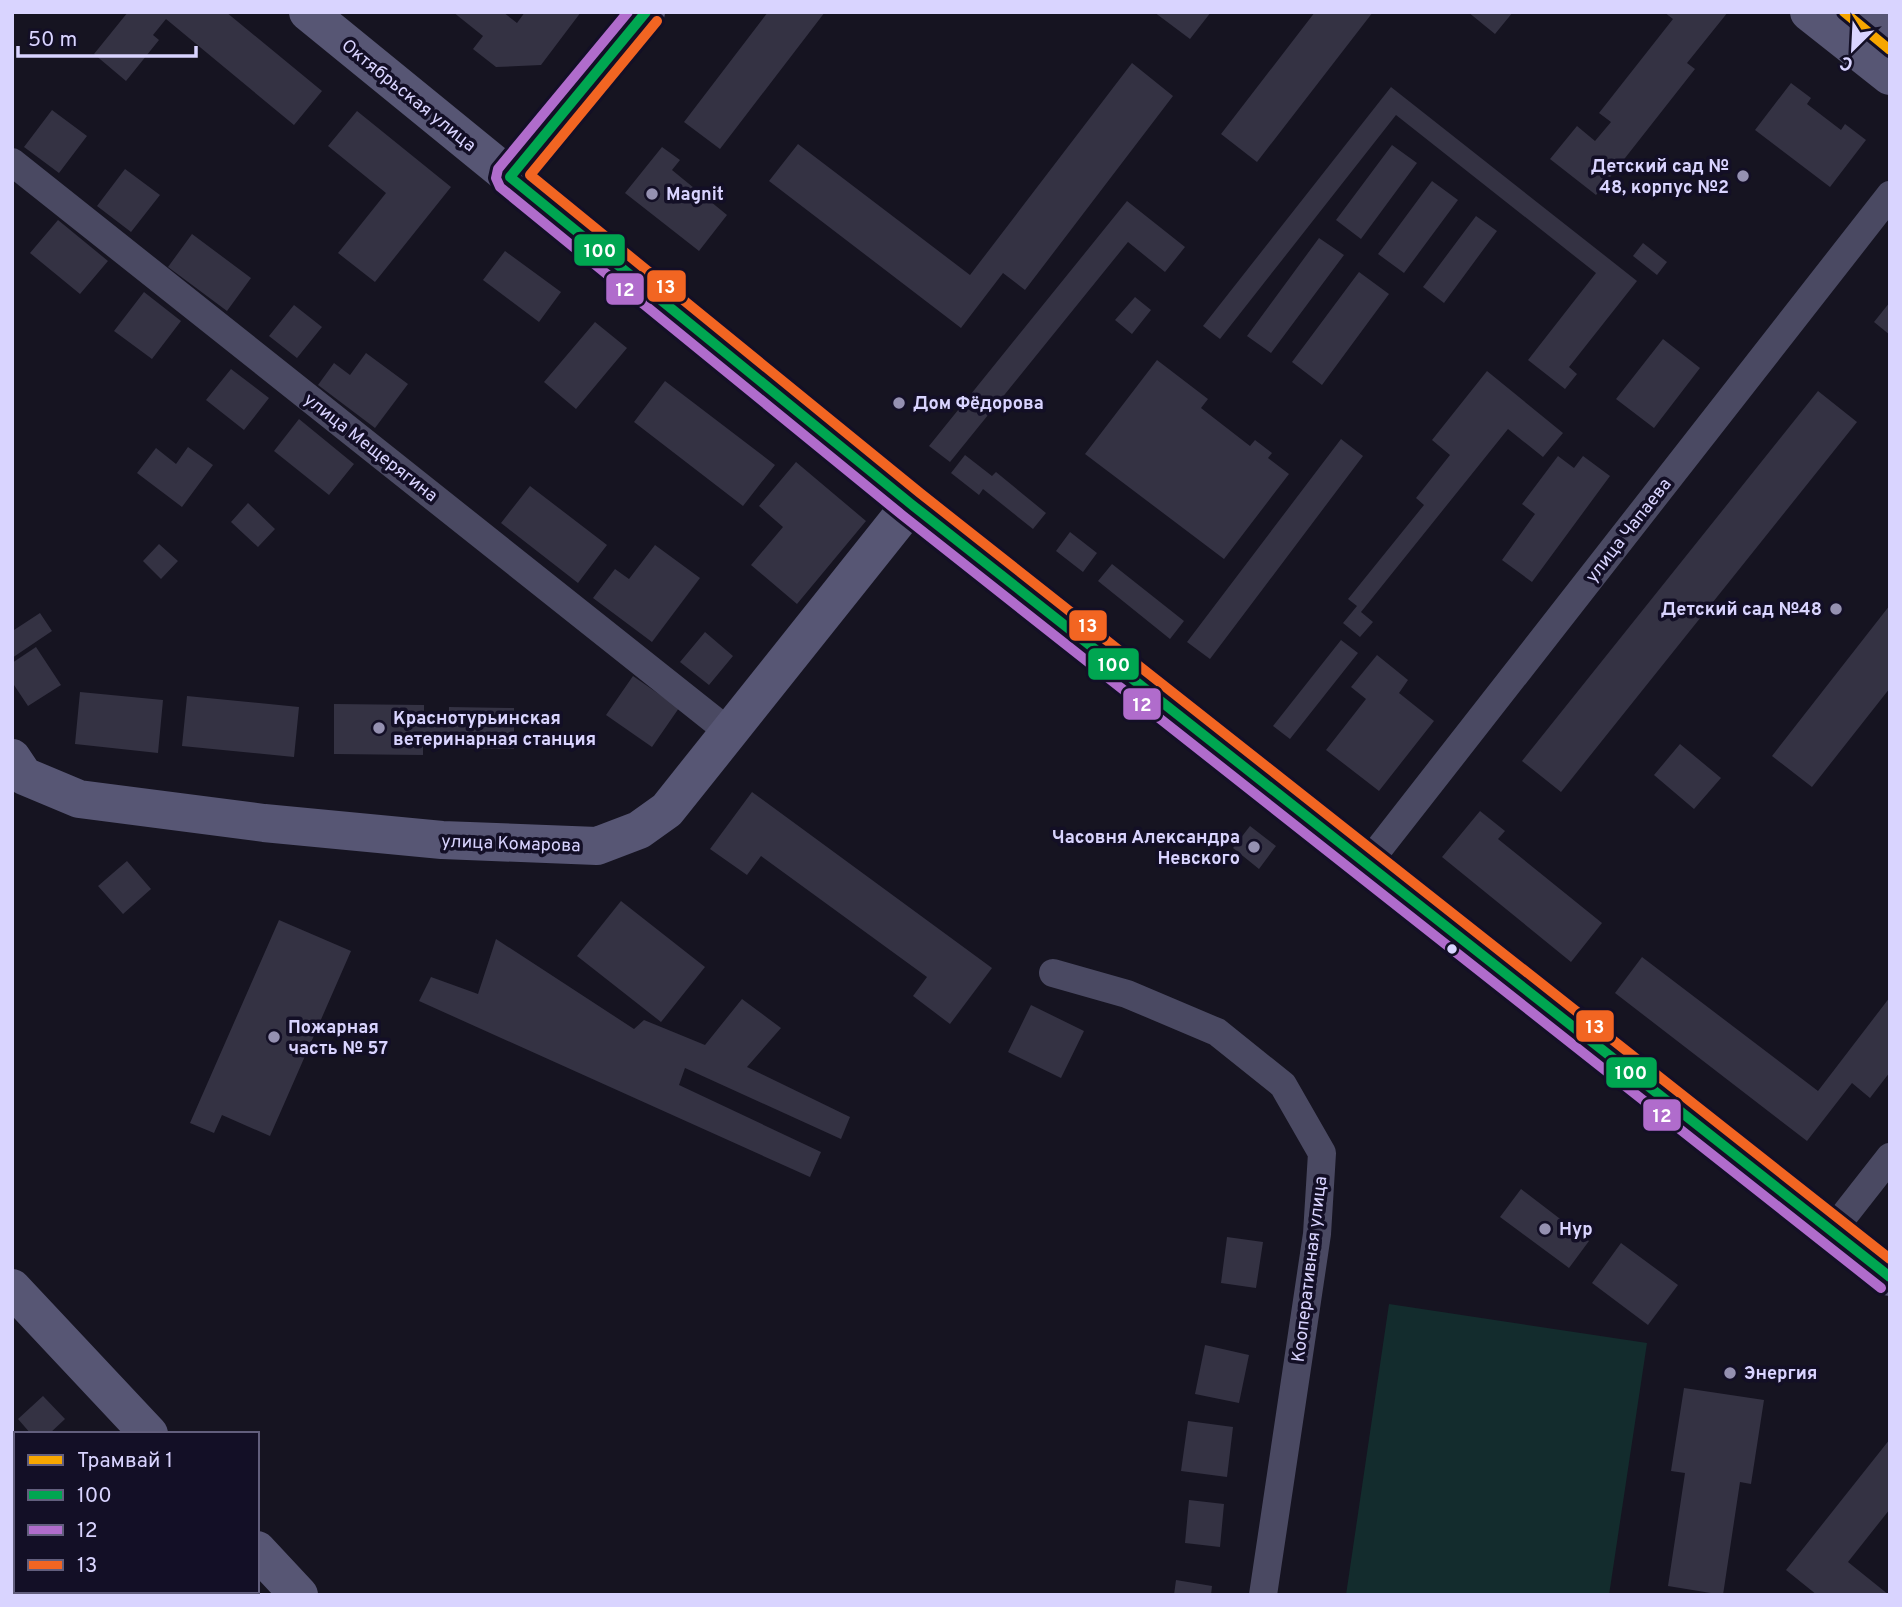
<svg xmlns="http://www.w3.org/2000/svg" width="1902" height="1607" font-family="Overpass,sans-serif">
	<rect width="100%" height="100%" fill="#161421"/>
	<path fill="#132c2d" d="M1389,1304L1647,1343L1609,1595H1346Z"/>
	<path fill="#343243" d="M128,12H226L322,91L294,125L166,19L153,35L159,40L126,81L94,54Z
		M453,12H503L517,23L525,12H581L541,65L496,67L473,49L483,36Z
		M768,12H825L720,149L684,122Z
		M1154,12H1211L1190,39Z
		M1315,12H1373L1257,162L1221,134Z
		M1468,12H1513L1495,34Z
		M1664,12H1728L1687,63L1695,69L1596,195L1550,159L1577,126L1595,141L1611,122L1599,113L1673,19Z
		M1132,63L1173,96L1025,290L1003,273L961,328L769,181L798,144L970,275Z
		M1791,83L1811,98L1807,104L1841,130L1845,124L1866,140L1830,187L1755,130Z
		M1391,87L1637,281L1569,367L1577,374L1565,389L1528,360L1596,273L1396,115L1220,339L1203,326Z
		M52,110L87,136L59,173L24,147Z
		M357,111L451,187L375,282L338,253L386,193L328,146Z
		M1392,145L1417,163L1361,239L1336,220Z
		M662,147L680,160L672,170L727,215L699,251L625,193Z
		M125,169L160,195L131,232L97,206Z
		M1432,181L1458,200L1404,273L1378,254Z
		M1127,201L1185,247L1165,272L1128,242L950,462L929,446Z
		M1476,216L1497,231L1444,303L1423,287Z
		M58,220L108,261L80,294L30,253Z
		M192,234L251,278L227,311L168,267Z
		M1319,238L1344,255L1271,353L1247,336Z
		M1643,243L1667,262L1657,275L1633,256Z
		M505,251L561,292L539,322L483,280Z
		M1359,272L1389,294L1322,385L1292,362Z
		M144,292L181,321L152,359L114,331Z
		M1135,297L1151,310L1132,334L1115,320Z
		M1890,302V335L1874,322Z
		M294,305L322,327L297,358L269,336Z
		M595,322L627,348L576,409L544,382Z
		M1663,339L1700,368L1654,428L1616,399Z
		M366,353L408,384L375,428L318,385L334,363L350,375Z
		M1157,360L1208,399L1201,408L1250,446L1255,440L1272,453L1268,458L1289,474L1224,559L1085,454Z
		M231,369L269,398L244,430L206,400Z
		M1487,371L1563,433L1543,457L1508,429L1361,612L1373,622L1360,637L1343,623L1357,606L1348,599L1424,505L1416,498L1450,455L1432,440Z
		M665,381L775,465L743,506L634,422Z
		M1818,391L1857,422L1561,792L1522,761Z
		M299,419L354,464L329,495L274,451Z
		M1341,439L1363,456L1210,659L1187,642Z
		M188,447L213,465L182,507L137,473L156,448L176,464Z
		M965,455L992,476L996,472L1046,513L1033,529L983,489L979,495L951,473Z
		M1558,456L1574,468L1583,456L1610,476L1532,582L1502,560L1535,514L1522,504Z
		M796,462L866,521L797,604L751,565L783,527L759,506Z
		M530,486L607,545L578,583L501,523Z
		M248,503L275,529L258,547L231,522Z
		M1070,532L1097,553L1083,572L1056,551Z
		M159,544L178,561L161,579L143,561Z
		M655,545L700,578L652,642L593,598L615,569L629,579Z
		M1112,564L1184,621L1170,639L1098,581Z
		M1890,605V688L1812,787L1772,756Z
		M40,613L52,631L12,658V627L14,630Z
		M705,632L733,656L709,685L680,662Z
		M1341,640L1358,653L1290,739L1273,726Z
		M36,647L61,685L28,706L12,682V663Z
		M1377,655L1408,680L1399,693L1434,721L1379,791L1326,750L1366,699L1351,687Z
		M633,676L679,708L652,747L606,715Z
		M80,692L163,700L158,753L75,744Z
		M187,696L299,707L294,757L182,746Z
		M334,704L424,705V719H449V707L514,708V749L450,748V737H423V755L334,754Z
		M1680,744L1721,778L1694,809L1654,775Z
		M752,792L992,968L950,1024L913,996L927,977L761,856L747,875L710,849Z
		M1480,811L1505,831L1498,839L1602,923L1571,962L1442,857Z
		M1250,826L1276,846L1259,869L1233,848Z
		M127,861L151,889L123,914L98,886Z
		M621,901L705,967L661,1022L577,956Z
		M279,920L351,951L270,1136L222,1115L214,1133L190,1123Z
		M496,939L634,1029L644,1020L705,1045L742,999L781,1028L747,1067L850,1117L841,1139L685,1068L679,1085L821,1152L810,1177L419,1001L431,977L478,994Z
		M1642,957L1818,1091L1890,997V1072L1870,1098L1852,1083L1807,1141L1615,993Z
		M1031,1005L1084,1031L1061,1078L1008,1052Z
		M1521,1189L1589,1241L1569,1268L1500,1217Z
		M1227,1237L1263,1242L1256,1288L1221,1283Z
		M1621,1243L1678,1285L1648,1325L1592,1283Z
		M1205,1345L1249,1355L1239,1403L1195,1394Z
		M1684,1388L1764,1400L1751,1484L1740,1482L1723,1595L1668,1586L1685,1473L1671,1471Z
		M43,1396L65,1419L49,1434H31L18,1419Z
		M1188,1421L1233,1427L1227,1477L1181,1471Z
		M1890,1439V1509L1848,1562L1889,1595H1817L1786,1570Z
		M1189,1500L1224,1504L1220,1547L1185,1543Z
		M1176,1580L1212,1586L1211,1595H1174Z"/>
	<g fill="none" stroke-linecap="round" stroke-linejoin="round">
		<path stroke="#4a4962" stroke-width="28" d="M12,162L729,732
			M1367,864L1890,195
			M1053,973L1127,994L1217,1032L1283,1085L1322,1153L1317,1234L1263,1595
			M1832,1231L1890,1157"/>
		<path stroke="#575674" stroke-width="38" d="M308,12L911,504L1890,1277
			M1809,12L1890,76
			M1877,12L1890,22
			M510,177L646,12
			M12,758L24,776L79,799L264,823L442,840L597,846L639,830L667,810L911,504
			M12,1288L149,1434
			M257,1550L299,1595"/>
		<g stroke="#130f26" stroke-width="16">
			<path id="bus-1" d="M646,12L510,177L911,504L1890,1277"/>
		</g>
		<g stroke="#130f26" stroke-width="16">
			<path id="bus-2" d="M628,12L498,169L496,178L500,187L902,515L1881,1288"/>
		</g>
		<g stroke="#130f26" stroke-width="16">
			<path id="bus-3" d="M657,21L530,175L920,493L1890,1259"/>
		</g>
		<use href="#bus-1" stroke="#00a651" stroke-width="10"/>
		<use href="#bus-2" stroke="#b06ccc" stroke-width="10"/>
		<use href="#bus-3" stroke="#f26522" stroke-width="10"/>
		<g stroke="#130f26" stroke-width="16">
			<path id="tram-1" d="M1844,12L1890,50"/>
		</g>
		<use href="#tram-1" stroke="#f7a600" stroke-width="10"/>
	</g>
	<g fill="#9591b1" stroke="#130f26" stroke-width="2.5">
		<circle cx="1743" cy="176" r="7"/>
		<circle cx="652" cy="194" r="7"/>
		<circle cx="899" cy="403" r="7"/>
		<circle cx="1836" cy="609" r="7"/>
		<circle cx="379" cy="728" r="7"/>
		<circle cx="1254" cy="847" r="7"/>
		<circle cx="274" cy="1037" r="7"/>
		<circle cx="1545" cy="1229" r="7"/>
		<circle cx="1730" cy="1373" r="7"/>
	</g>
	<circle fill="#d9d4ff" stroke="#130f26" stroke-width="2.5" cx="1452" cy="949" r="6"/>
	<g text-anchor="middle" stroke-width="7" stroke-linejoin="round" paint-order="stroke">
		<g font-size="18" fill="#d9d4ff" stroke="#130f26">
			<text transform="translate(409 95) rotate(39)" y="6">Октябрьская улица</text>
			<text transform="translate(371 447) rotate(38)" y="6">улица Мещерягина</text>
			<text transform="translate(1628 530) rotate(-52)" y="6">улица Чапаева</text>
			<text transform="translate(511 843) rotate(2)" y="6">улица Комарова</text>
			<text transform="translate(1309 1269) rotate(-83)" y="6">Кооперативная улица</text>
		</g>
		<g font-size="18" font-weight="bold" fill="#d9d4ff" stroke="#130f26" text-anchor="start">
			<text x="1729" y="172" text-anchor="end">Детский сад №<tspan x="1729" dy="21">48, корпус №2</tspan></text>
			<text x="666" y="200">Magnit</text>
			<text x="913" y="409">Дом Фёдорова</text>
			<text x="1822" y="615" text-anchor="end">Детский сад №48</text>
			<text x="393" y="724">Краснотурьинская<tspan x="393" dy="21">ветеринарная станция</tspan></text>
			<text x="1240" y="843" text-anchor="end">Часовня Александра<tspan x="1240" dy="21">Невского</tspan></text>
			<text x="288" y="1033">Пожарная<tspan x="288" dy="21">часть № 57</tspan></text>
			<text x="1559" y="1235">Нур</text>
			<text x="1744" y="1379">Энергия</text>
		</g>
	</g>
	<g stroke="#130f26" stroke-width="2.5">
		<rect x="573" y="233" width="53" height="34" rx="7" fill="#00a651"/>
		<rect x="646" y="269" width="41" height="34" rx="7" fill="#f26522"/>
		<rect x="605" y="272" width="40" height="34" rx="7" fill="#b06ccc"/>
		<rect x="1068" y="609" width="40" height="33" rx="7" fill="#f26522"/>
		<rect x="1087" y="647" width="53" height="34" rx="7" fill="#00a651"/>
		<rect x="1122" y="687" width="40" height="34" rx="7" fill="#b06ccc"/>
		<rect x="1575" y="1009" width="40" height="34" rx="7" fill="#f26522"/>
		<rect x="1605" y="1056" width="53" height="33" rx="7" fill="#00a651"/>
		<rect x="1642" y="1098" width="40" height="34" rx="7" fill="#b06ccc"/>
	</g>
	<g font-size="19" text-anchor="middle" font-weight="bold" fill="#fff">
		<text x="600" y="257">100</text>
		<text x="666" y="293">13</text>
		<text x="625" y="296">12</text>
		<text x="1088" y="632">13</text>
		<text x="1114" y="671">100</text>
		<text x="1142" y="711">12</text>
		<text x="1595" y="1033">13</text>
		<text x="1631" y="1079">100</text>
		<text x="1662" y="1122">12</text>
	</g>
	<rect width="1902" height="1607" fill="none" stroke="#d9d4ff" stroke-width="28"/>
	<rect x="14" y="1432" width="245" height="161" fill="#130f26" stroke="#625e7d" stroke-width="2"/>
	<rect x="28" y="1455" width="35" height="10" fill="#f7a600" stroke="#625e7d" stroke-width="2"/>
	<text x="77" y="1467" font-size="21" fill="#d9d4ff">Трамвай 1</text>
	<rect x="28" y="1490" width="35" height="10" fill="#00a651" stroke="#625e7d" stroke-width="2"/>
	<text x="77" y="1502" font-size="21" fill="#d9d4ff">100</text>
	<rect x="28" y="1525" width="35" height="10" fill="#b06ccc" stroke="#625e7d" stroke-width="2"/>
	<text x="77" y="1537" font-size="21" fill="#d9d4ff">12</text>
	<rect x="28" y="1560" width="35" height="10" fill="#f26522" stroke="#625e7d" stroke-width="2"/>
	<text x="77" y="1572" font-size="21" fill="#d9d4ff">13</text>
	<g transform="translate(1853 49) rotate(204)" stroke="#130f26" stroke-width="5" paint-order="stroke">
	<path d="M0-5L12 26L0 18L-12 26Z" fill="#d9d4ff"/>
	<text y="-10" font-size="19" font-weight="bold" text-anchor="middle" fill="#d9d4ff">С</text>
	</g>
	<path d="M18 46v10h178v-10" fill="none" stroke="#d9d4ff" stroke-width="3.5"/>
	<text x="28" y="46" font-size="21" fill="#d9d4ff" stroke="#130f26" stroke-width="5" paint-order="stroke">50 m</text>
</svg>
